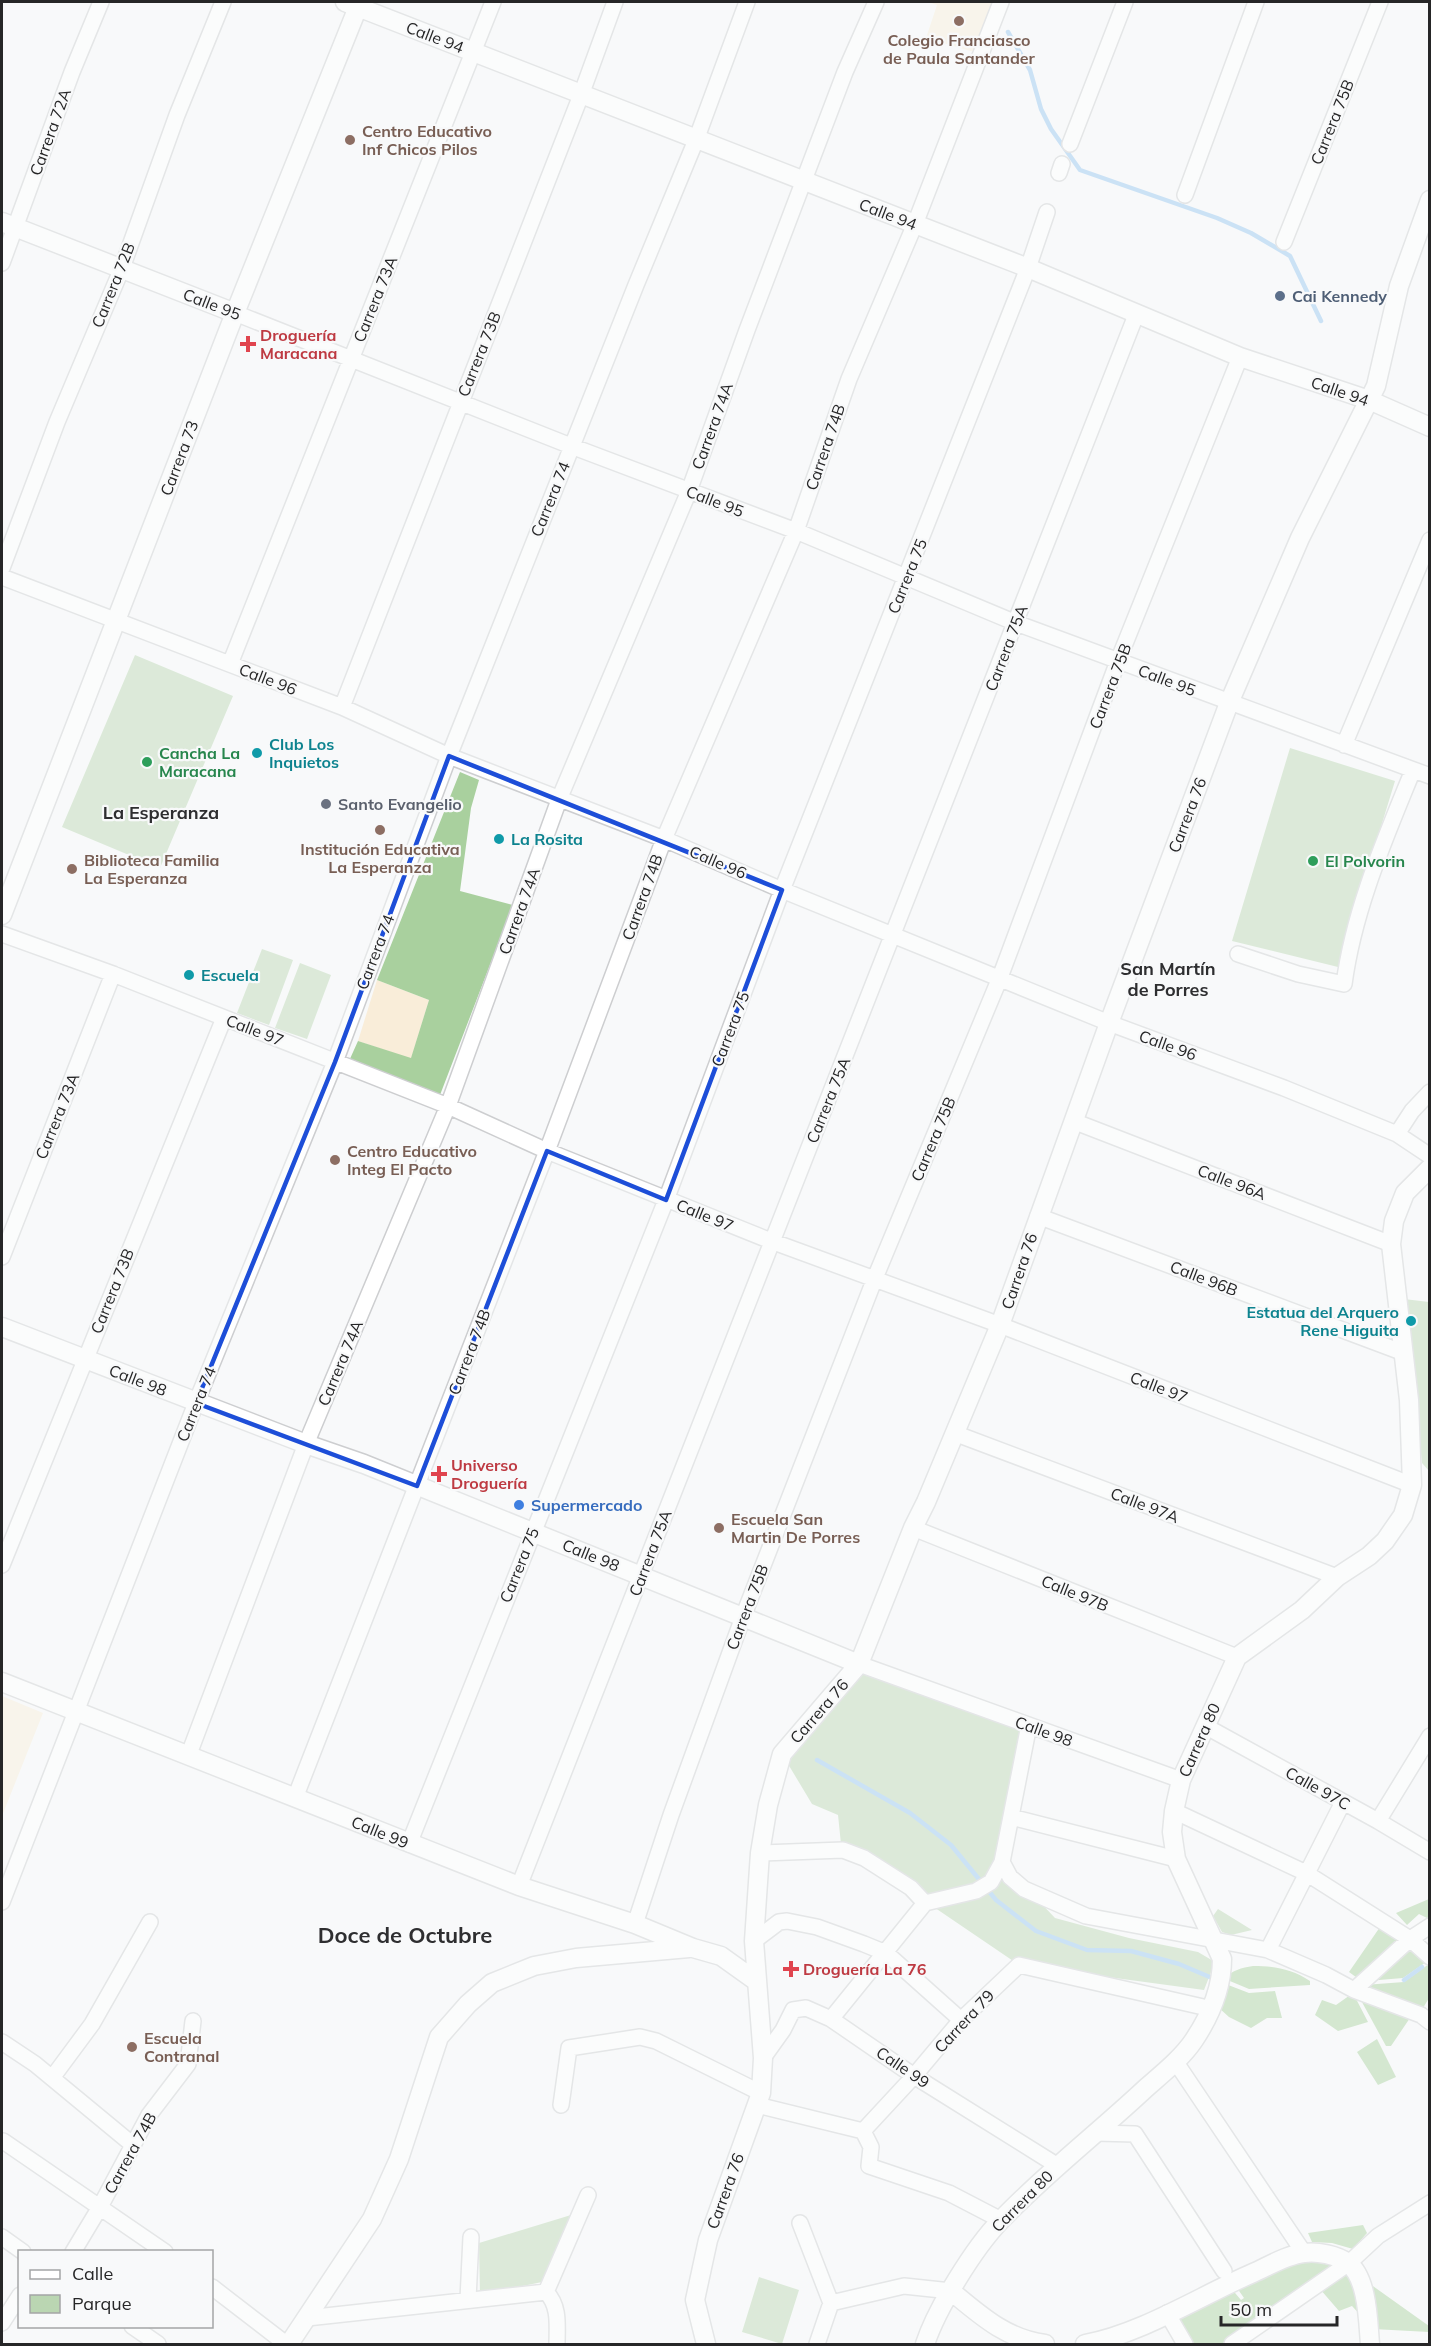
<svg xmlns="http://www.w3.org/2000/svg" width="1431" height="2346" font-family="Mulish,sans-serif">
	<rect width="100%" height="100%" fill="#f8f9fa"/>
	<path fill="#f9edd9" d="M928,2H994L974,52L926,38L937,5Z
		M377,980L429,1000L411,1059L358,1041Z
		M2,1696L43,1713L2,1816Z"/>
	<path fill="#bad6b2" d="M135,655L233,696L160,868L62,827Z
		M1290,748L1395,781L1338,967L1232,941Z
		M262,949L293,960L269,1025L237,1013Z
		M300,963L331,975L307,1039L275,1028Z
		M1404,1299L1429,1302V1471L1422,1463Z
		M859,1664L1029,1725L1002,1862L1055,1918L1129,1938L1198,1952L1215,1962L1204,1990L1019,1965L841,1844L838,1815L812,1804L782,1754Z
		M1218,1909L1252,1930L1231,1935L1222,1932L1213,1916Z
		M571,2215L542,2282L480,2295L479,2243Z
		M759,2277L799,2290L782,2344L742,2332Z"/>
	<path fill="#a9d09e" d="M460,772L479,780L471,808L460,891L513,905L440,1095L349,1061L358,1041L411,1058L429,1000L377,980Z
		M1429,1899V1919L1419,1914L1407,1925L1396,1913Z
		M1380,1927L1403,1940L1360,1980L1349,1972Z
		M1409,1942L1429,1960L1403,1978L1367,1981Z
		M1429,1964V1998L1420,2013L1357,1990L1364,1985L1404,1982Z
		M1253,1966C1274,1966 1292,1969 1310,1981V1985L1249,1989L1225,1979C1231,1970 1242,1968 1253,1966Z
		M1223,1983L1249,1993L1275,1991L1282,2018H1267L1251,2028L1229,2017L1219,2008Z
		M1353,1993L1368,2022L1338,2031L1315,2015L1322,2000L1336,2005Z
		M1357,1993L1412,2015L1391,2046H1386Z
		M1377,2039L1396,2077L1378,2085L1357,2052Z
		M1363,2225L1367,2233L1353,2249L1332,2243L1312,2242L1308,2233Z
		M1289,2262H1325L1340,2267L1226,2344H1194L1172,2315L1230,2287L1241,2300L1244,2298L1235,2285Z
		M1346,2269L1360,2286L1364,2319L1352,2306L1339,2311L1320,2289Z
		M1363,2279L1429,2326V2332L1373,2329Z"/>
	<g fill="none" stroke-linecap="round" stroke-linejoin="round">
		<path stroke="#96c5f0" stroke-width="4.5" d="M1008,32L1030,70L1041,109L1051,129L1080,170L1217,218L1251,233L1290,256L1321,321
			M817,1760L910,1813L951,1845L996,1900L1036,1931L1087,1950L1131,1951L1179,1964L1212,1978
			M1404,1980L1422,1967"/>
		<g stroke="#cdced0" stroke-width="18">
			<path id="minor" d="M1070,144L1125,2
				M1059,173L1062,164
				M1185,195L1256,2
				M1284,242L1380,2
				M2,263L72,72L101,2
				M235,313L571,446L796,531L1016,623L1430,776
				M2,568L57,422L122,268L177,115L223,2
				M2,577L342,707L449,756L664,839L782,890L1109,1023L1284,1088L1397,1134L1430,1156
				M230,664L493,2
				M342,707L581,95L615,2
				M1344,745L1430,540
				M2,934L113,974L448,1106L547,1151L771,1241L1000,1325L1412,1485
				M1238,954L1298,974L1344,984C1354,909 1385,839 1413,770
				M1073,1121L1391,1244
				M1397,1134L1412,1111L1430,1092
				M1038,1216L1404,1353
				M2,1257L113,974
				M954,1433L1337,1577
				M913,1528L1237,1657
				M2,1565L224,1018
				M859,1664L1181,1780
				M1205,1726L1378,1821L1430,1852
				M189,1754L306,1444L448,1106L560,797L689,491L747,330L845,72L876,2
				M295,1798L547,1151L664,839L796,531L849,379L915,224L1001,2
				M1174,1811L1306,1873L1410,1939L1430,1957
				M1011,1817L1176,1859
				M1378,1821L1430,1736
				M409,1844L666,1200L782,890L1028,268L1047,212
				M760,1853L843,1850L864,1858L911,1888L925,1903
				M1002,1862L1010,1877L1024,1889L1086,1916L1268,1950L1326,1975L1354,1990L1421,2015L1430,2022
				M519,1886L1136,315
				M2,1902L196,1403L335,1062L449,756L636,285L696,140L747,2
				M925,1903L976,1891L991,1882L1002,1862L1029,1725
				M635,1924L671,1815L743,1617L875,1278L999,980L1118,661L1240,357
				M754,1941L779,1922L787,1921L817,1927L864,1944L886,1953L961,2020
				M1268,1950L1343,1802
				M1354,1990L1410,1939L1430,1926
				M831,2019L925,1903
				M2,2042L35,2064L133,2145
				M763,2058L783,2030L793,2010L806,2008L831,2019L914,2076L1058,2166
				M1175,2061L1304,2253
				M52,2078L92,2024L150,1922
				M561,2105L569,2048L640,2037L656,2041L761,2093
				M757,2105L863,2131
				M1096,2133L1135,2134L1224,2271
				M3,2141L165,2252
				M1001,2220L949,2193L869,2166L871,2147L863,2131L914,2076L961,2020L1019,1965L1212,2009
				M800,2223L831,2303L817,2344
				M2,2237L23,2252
				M73,2252L100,2207L149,2115L188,2064L193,2021
				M212,2287L286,2344
				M468,2299L471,2237
				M831,2303L904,2286L951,2291
				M1167,2313L1185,2344
				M307,2318L546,2292
				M2,2323L20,2295
				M132,2326L158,2344
				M557,2344C557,2326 560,2306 546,2292L588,2195
				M1232,2344L1349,2263L1378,2236L1430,2203"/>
		</g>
		<g stroke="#cdced0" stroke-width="21">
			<path id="tertiary" d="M345,2L1028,268L1240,357L1369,400L1430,427
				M2,222L235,313
				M2,915L235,313L360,2
				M2,1327L306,1444L364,1464L859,1664
				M2,1682L519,1886L635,1924L693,1948L721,1956L756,1981
				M951,2291C980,2315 1006,2339 1045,2344
				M289,2344L372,2219L399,2159L439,2037L468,2004L492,1983L534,1966L576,1958L689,1948
				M706,2344L695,2300L708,2240L761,2093L763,2058L754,1941L760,1853L768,1805L782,1754L859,1664L913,1528L926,1502L1000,1325L1109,1023L1229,703L1300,538L1376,386L1399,286L1430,200
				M925,2344C937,2308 974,2248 1001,2220C1046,2173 1098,2133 1146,2088C1162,2074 1182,2058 1194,2040C1210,2016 1222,1988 1222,1959L1176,1859L1172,1832L1174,1811L1181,1780L1237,1657L1302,1610L1337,1577L1369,1556L1385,1541L1403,1515L1412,1485L1409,1400L1391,1244L1394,1221L1405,1193L1430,1168
				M1085,2344C1141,2334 1200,2296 1253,2273C1269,2266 1286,2255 1304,2253C1317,2251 1337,2255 1348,2263C1368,2278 1368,2322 1370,2344"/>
		</g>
		<use href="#minor" stroke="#fff" stroke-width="15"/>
		<use href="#tertiary" stroke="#fff" stroke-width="18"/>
	</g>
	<path d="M0 0H1431V2346H0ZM449,756L782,890L666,1200L547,1151L417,1486L196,1403L335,1062Z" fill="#f8f9fa" fill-opacity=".55" fill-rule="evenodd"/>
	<path fill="none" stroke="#1d4ed8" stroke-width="4.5" stroke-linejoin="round" d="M449,756L782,890L666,1200L547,1151L417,1486L196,1403L335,1062Z"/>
	<g fill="#8d6e63" stroke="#f8f9fa" stroke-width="2">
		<circle cx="959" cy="21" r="6"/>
		<circle cx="350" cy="140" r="6"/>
		<circle cx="380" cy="830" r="6"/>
		<circle cx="72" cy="869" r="6"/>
		<circle cx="335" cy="1160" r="6"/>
		<circle cx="719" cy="1528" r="6"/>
		<circle cx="132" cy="2047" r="6"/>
	</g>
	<circle fill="#5c6f8a" stroke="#f8f9fa" stroke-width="2" cx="1280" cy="296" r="6"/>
	<g fill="#e0444e" stroke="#f8f9fa" stroke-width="2">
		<path d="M245 335h6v6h6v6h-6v6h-6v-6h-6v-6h6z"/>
		<path d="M436 1465h6v6h6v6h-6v6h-6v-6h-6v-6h6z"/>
		<path d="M788 1960h6v6h6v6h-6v6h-6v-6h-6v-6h6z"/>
	</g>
	<g fill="#0f9aa8" stroke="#f8f9fa" stroke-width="2">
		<circle cx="257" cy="753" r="6"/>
		<circle cx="499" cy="839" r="6"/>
		<circle cx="189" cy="975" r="6"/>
		<circle cx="1411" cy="1321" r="6"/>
	</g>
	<g fill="#2e9e5b" stroke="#f8f9fa" stroke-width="2">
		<circle cx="147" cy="762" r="6"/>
		<circle cx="1313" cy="861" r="6"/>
	</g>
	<circle fill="#6b7280" stroke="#f8f9fa" stroke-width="2" cx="326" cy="804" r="6"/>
	<circle fill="#3f7fe0" stroke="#f8f9fa" stroke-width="2" cx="519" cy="1505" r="6"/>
	<g text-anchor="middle" stroke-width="4.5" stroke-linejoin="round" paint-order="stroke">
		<g font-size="16" fill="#262627" stroke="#f8f9fa">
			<text transform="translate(435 37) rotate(21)" y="6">Calle 94</text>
			<text transform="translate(1332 122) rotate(-68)" y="6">Carrera 75B</text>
			<text transform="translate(50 132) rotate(-70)" y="6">Carrera 72A</text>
			<text transform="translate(888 214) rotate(21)" y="6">Calle 94</text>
			<text transform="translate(113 285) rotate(-68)" y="6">Carrera 72B</text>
			<text transform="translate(375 299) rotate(-68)" y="6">Carrera 73A</text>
			<text transform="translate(212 304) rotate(21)" y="6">Calle 95</text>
			<text transform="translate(479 354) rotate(-68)" y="6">Carrera 73B</text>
			<text transform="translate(1340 391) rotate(19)" y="6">Calle 94</text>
			<text transform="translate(712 426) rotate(-70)" y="6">Carrera 74A</text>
			<text transform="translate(825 447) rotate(-71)" y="6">Carrera 74B</text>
			<text transform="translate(179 458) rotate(-69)" y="6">Carrera 73</text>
			<text transform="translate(550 499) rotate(-68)" y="6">Carrera 74</text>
			<text transform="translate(715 501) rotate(21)" y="6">Calle 95</text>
			<text transform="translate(907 576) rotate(-68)" y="6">Carrera 75</text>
			<text transform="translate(1006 648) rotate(-69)" y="6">Carrera 75A</text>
			<text transform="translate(268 679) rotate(21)" y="6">Calle 96</text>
			<text transform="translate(1167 680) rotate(21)" y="6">Calle 95</text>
			<text transform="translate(1110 686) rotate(-69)" y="6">Carrera 75B</text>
			<text transform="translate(1187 815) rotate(-69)" y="6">Carrera 76</text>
			<text transform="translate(718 862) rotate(23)" y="6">Calle 96</text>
			<text transform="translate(642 897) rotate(-70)" y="6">Carrera 74B</text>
			<text transform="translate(519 911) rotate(-70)" y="6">Carrera 74A</text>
			<text transform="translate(375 952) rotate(-69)" y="6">Carrera 74</text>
			<text transform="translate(730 1029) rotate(-69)" y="6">Carrera 75</text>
			<text transform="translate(255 1030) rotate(21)" y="6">Calle 97</text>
			<text transform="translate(1168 1045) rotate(20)" y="6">Calle 96</text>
			<text transform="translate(828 1100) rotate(-68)" y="6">Carrera 75A</text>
			<text transform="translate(57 1116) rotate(-68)" y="6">Carrera 73A</text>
			<text transform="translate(933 1139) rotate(-67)" y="6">Carrera 75B</text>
			<text transform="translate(1232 1182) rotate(21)" y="6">Calle 96A</text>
			<text transform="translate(705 1215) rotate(22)" y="6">Calle 97</text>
			<text transform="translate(1019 1271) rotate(-71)" y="6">Carrera 76</text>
			<text transform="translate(1204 1278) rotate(21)" y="6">Calle 96B</text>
			<text transform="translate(112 1291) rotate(-68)" y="6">Carrera 73B</text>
			<text transform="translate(469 1352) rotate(-69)" y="6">Carrera 74B</text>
			<text transform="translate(340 1363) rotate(-67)" y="6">Carrera 74A</text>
			<text transform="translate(138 1380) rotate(21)" y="6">Calle 98</text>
			<text transform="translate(1159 1387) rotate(21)" y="6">Calle 97</text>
			<text transform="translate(196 1404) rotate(-68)" y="6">Carrera 74</text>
			<text transform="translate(1145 1505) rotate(21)" y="6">Calle 97A</text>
			<text transform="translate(650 1553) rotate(-69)" y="6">Carrera 75A</text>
			<text transform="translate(591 1555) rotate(22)" y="6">Calle 98</text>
			<text transform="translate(519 1565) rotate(-68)" y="6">Carrera 75</text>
			<text transform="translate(1075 1593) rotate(22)" y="6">Calle 97B</text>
			<text transform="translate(747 1607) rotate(-69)" y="6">Carrera 75B</text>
			<text transform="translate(819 1711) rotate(-49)" y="6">Carrera 76</text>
			<text transform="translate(1044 1731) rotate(20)" y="6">Calle 98</text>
			<text transform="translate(1199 1740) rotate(-66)" y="6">Carrera 80</text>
			<text transform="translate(1318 1788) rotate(29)" y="6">Calle 97C</text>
			<text transform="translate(380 1832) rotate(22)" y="6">Calle 99</text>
			<text transform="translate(964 2021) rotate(-47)" y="6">Carrera 79</text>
			<text transform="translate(903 2067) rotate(34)" y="6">Calle 99</text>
			<text transform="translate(130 2153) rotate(-61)" y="6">Carrera 74B</text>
			<text transform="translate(725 2191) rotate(-70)" y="6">Carrera 76</text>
			<text transform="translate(1022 2201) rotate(-45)" y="6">Carrera 80</text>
		</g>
		<g font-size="16" font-weight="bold" fill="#785e54" stroke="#f8f9fa" text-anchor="start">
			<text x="959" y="46" text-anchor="middle">Colegio Franciasco<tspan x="959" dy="18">de Paula Santander</tspan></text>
			<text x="362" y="137">Centro Educativo<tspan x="362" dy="18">Inf Chicos Pilos</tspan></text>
			<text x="380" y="855" text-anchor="middle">Institución Educativa<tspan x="380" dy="18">La Esperanza</tspan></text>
			<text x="84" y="866">Biblioteca Familia<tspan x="84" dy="18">La Esperanza</tspan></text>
			<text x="347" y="1157">Centro Educativo<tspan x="347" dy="18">Integ El Pacto</tspan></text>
			<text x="731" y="1525">Escuela San<tspan x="731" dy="18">Martin De Porres</tspan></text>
			<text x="144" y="2044">Escuela<tspan x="144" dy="18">Contranal</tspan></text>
		</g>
		<g font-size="16" font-weight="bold" fill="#4e5e75" stroke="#f8f9fa" text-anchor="start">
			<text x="1292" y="302">Cai Kennedy</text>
		</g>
		<g font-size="16" font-weight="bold" fill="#be3a42" stroke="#f8f9fa" text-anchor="start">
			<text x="260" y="341">Droguería<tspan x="260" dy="18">Maracana</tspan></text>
			<text x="451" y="1471">Universo<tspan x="451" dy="18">Droguería</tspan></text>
			<text x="803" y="1975">Droguería La 76</text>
		</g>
		<g font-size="16" font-weight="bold" fill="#0d838f" stroke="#f8f9fa" text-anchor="start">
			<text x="269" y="750">Club Los<tspan x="269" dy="18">Inquietos</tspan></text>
			<text x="511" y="845">La Rosita</text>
			<text x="201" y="981">Escuela</text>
			<text x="1399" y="1318" text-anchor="end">Estatua del Arquero<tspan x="1399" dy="18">Rene Higuita</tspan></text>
		</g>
		<g font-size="16" font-weight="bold" fill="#27864d" stroke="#f8f9fa" text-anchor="start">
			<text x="159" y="759">Cancha La<tspan x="159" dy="18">Maracana</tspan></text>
			<text x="1325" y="867">El Polvorin</text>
		</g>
		<g font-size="16" font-weight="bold" fill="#5b616d" stroke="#f8f9fa" text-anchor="start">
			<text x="338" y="810">Santo Evangelio</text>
		</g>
		<g font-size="16" font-weight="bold" fill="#366cbe" stroke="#f8f9fa" text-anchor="start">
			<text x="531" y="1511">Supermercado</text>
		</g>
		<g font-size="18" font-weight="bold" fill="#2e2e30" stroke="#f8f9fa">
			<text x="161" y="819">La Esperanza</text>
			<text x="1168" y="975">San Martín<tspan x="1168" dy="21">de Porres</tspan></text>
		</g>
		<g font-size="22" font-weight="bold" fill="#2e2e30" stroke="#f8f9fa">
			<text x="405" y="1943">Doce de Octubre</text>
		</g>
	</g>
	<rect width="1431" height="2346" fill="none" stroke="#262627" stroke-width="6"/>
	<rect x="18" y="2250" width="195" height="78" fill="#f8f9fa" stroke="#a4a5a6" stroke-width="1.5"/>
	<rect x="30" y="2270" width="30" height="9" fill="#ffffff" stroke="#a4a5a6" stroke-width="1.5"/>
	<text x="72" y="2280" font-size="18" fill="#262627">Calle</text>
	<rect x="30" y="2295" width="30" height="18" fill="#bad6b2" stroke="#a4a5a6" stroke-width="1.5"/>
	<text x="72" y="2310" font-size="18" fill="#262627">Parque</text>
	<path d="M1221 2316v9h116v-9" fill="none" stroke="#262627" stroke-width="3"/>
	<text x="1230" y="2316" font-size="18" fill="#262627" stroke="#f8f9fa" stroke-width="4.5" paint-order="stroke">50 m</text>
</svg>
